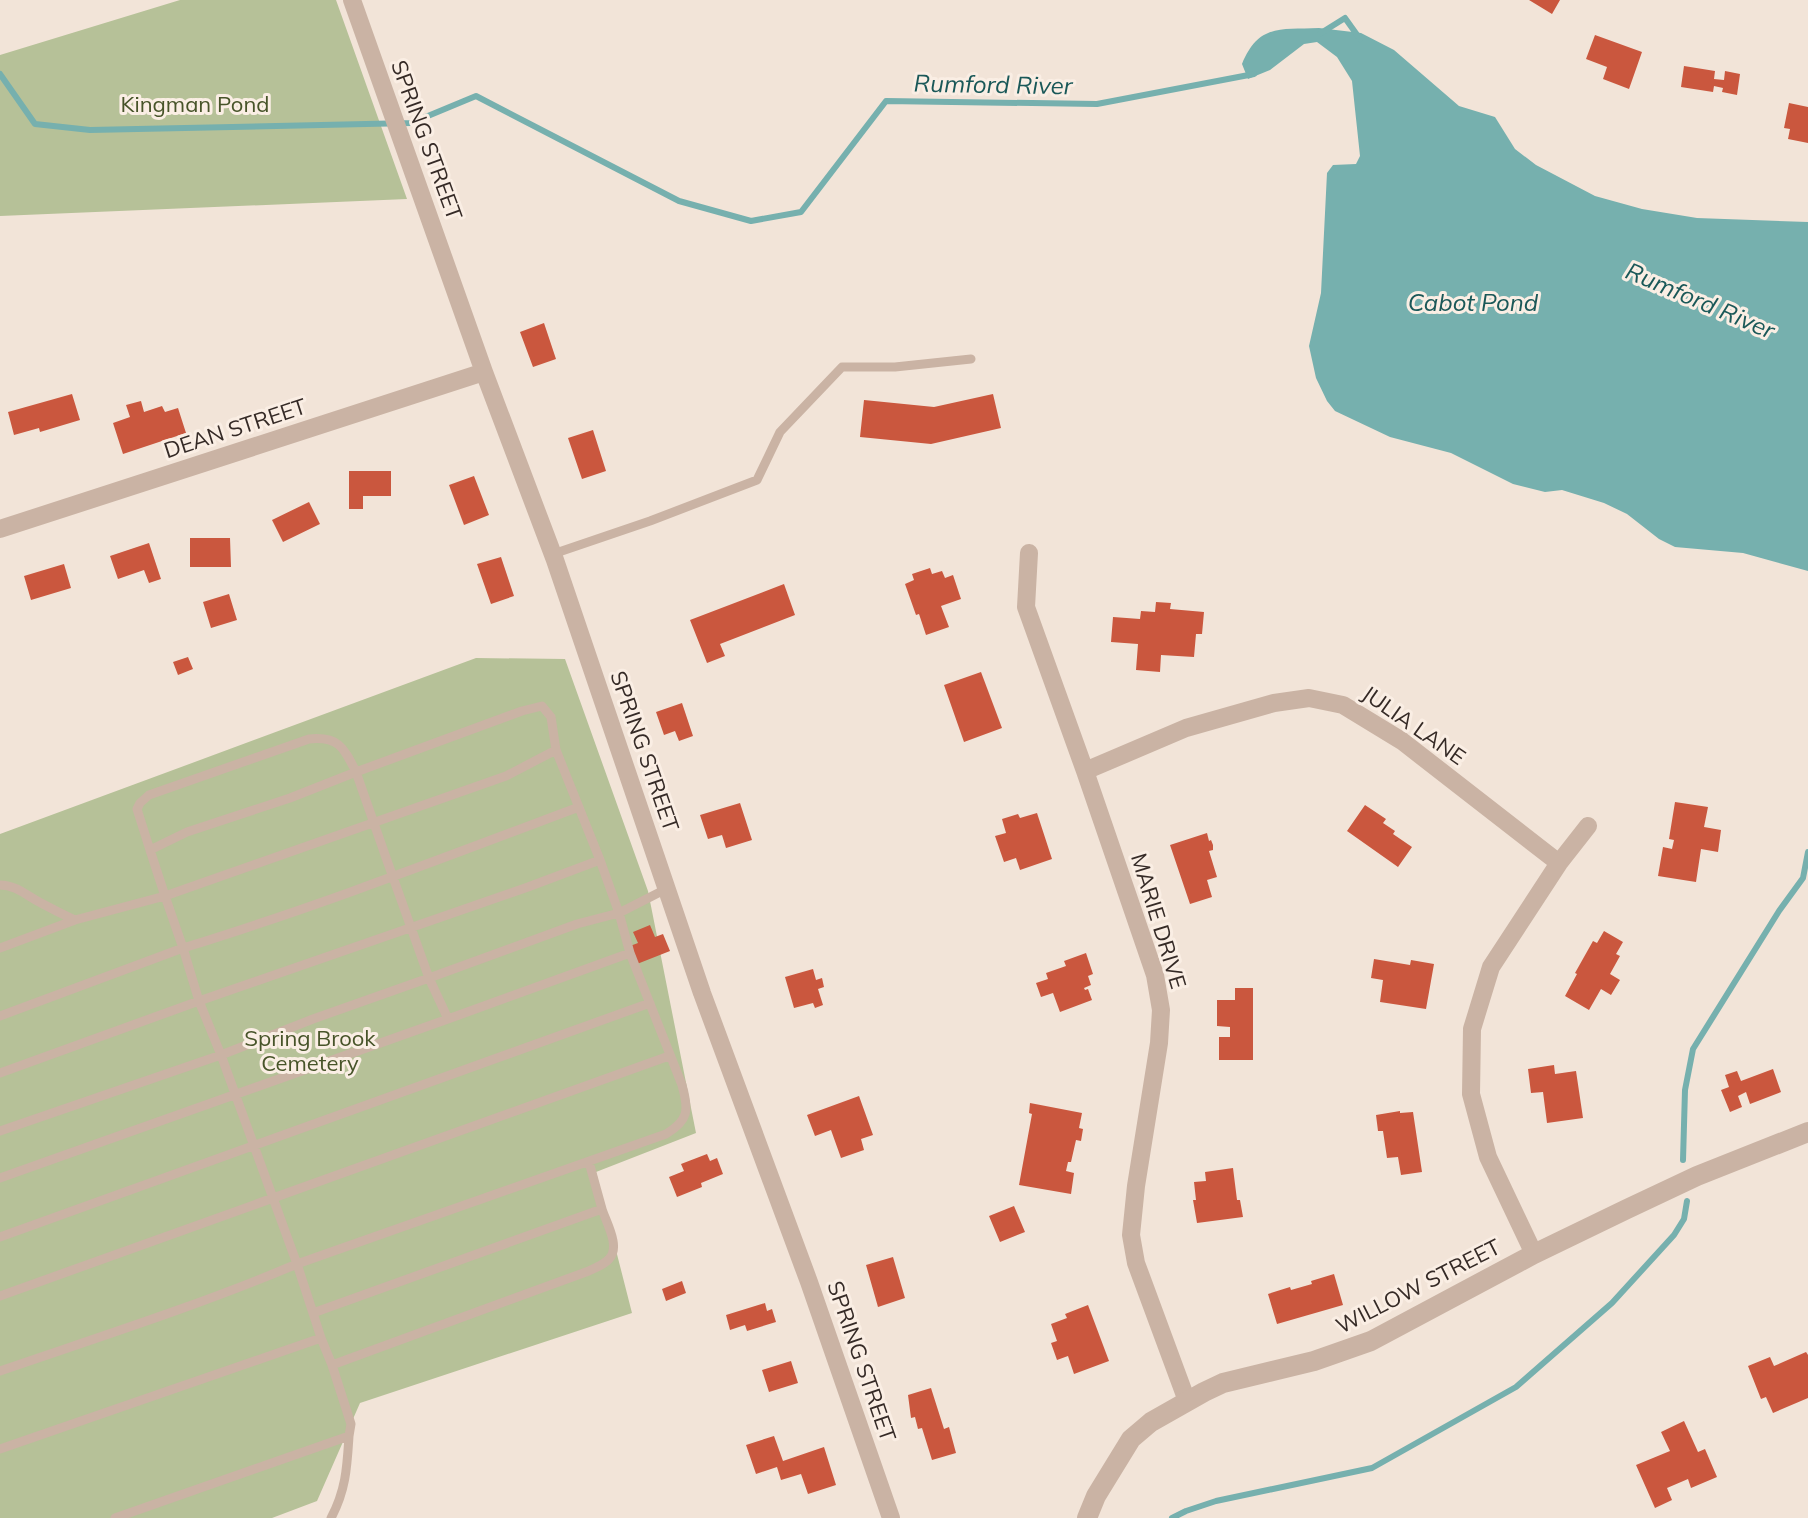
<svg xmlns="http://www.w3.org/2000/svg" width="1808" height="1518" font-family="Mulish,sans-serif">
	<rect width="100%" height="100%" fill="#f2e4d8"/>
	<path fill="#b6c198" d="M180,0H336L407,199L0,216V55Z
		M476,658L565,659L648,891L696,1133L596,1172L632,1313L360,1403L317,1501L272,1518H0V834Z"/>
	<path fill="#76b0ae" d="M1319,28L1361,33L1394,50L1459,106L1495,117L1515,149L1536,165L1595,196L1642,209L1697,218L1808,222V571L1743,553L1675,547L1659,539L1627,514L1604,503L1562,490L1545,492L1513,484L1451,453L1390,437L1335,411L1327,401L1316,378L1309,346L1321,293L1327,173L1333,165L1356,164L1360,156L1352,81L1337,57L1317,42L1304,44L1270,70L1248,79L1242,64C1259,23 1281,30 1319,28Z"/>
	<g fill="none" stroke-linecap="round" stroke-linejoin="round">
		<path stroke="#76b0ae" stroke-width="6" d="M1321,33L1345,18L1360,39
			M0,74L35,124L90,130L411,123L476,96L679,201L751,221L801,212L886,101L1097,104L1254,74
			M1683,1160L1685,1090L1693,1049L1779,911L1803,878L1808,852
			M1172,1518L1186,1511L1216,1501L1372,1468L1516,1387L1612,1303L1674,1235L1684,1219L1687,1201"/>
	</g>
	<path fill="#ca573e" d="M1529,0H1560L1552,14Z
		M1595,35L1642,52L1629,89L1603,79L1607,67L1586,59Z
		M1684,66L1715,71L1714,79L1724,80L1725,71L1740,74L1737,95L1722,92L1723,88L1714,86L1713,92L1681,87Z
		M1789,103L1808,107V143L1788,139L1790,129L1784,128Z
		M544,323L556,359L533,367L520,332Z
		M72,394L80,420L40,432L39,428L14,435L8,412Z
		M993,394L1001,428L931,444L860,437L864,400L934,407Z
		M141,401L144,412L162,406L165,412L178,408L186,433L123,454L113,423L130,417L126,405Z
		M593,430L606,471L582,479L568,438Z
		M349,471H391V496H363V509H349Z
		M474,476L489,515L464,525L449,485Z
		M309,502L320,524L283,542L272,520Z
		M190,538H230L231,567H190Z
		M149,543L161,579L149,583L144,570L118,579L110,556Z
		M501,557L514,596L491,604L477,564Z
		M64,564L71,588L31,600L24,576Z
		M930,568L932,574L942,571L945,578L953,575L961,599L941,606L949,627L926,635L919,614L916,615L905,584L914,580L912,574Z
		M784,584L795,615L720,644L725,656L707,663L690,620Z
		M229,594L237,620L211,628L203,602Z
		M1156,602L1171,603L1170,609L1204,612L1202,634H1196L1194,657L1161,655L1160,672L1136,670L1138,644L1111,642L1113,617L1140,619L1141,611L1155,612Z
		M188,657L193,669L178,675L173,662Z
		M981,672L1002,728L964,742L944,685Z
		M682,703L693,736L679,741L675,731L664,735L656,712Z
		M1675,802L1708,807L1704,827L1721,830L1718,852L1701,849L1696,882L1658,876L1663,847L1672,849L1674,840L1669,839Z
		M740,803L752,840L726,848L722,835L708,839L700,815Z
		M1365,805L1386,819L1383,823L1395,831L1393,834L1412,847L1398,867L1347,831Z
		M1037,813L1052,859L1020,870L1016,858L1004,862L995,836L1006,833L1002,819L1018,814L1020,818Z
		M1207,833L1209,841L1211,840L1213,845V850L1209,851L1217,877L1207,880L1212,897L1190,904L1170,845Z
		M650,925L655,937L663,934L670,951L637,964L630,946L638,943L633,932Z
		M1604,931L1623,942L1616,954L1620,956L1610,974L1620,980L1611,995L1601,989L1589,1010L1565,996L1577,974L1575,973L1593,941L1597,943Z
		M1086,953L1093,974L1088,976L1091,985L1084,988L1085,990L1088,989L1092,1000L1060,1012L1053,993L1041,997L1036,983L1048,979L1046,973L1066,966L1064,961Z
		M1374,959L1410,965L1411,960L1434,964L1426,1009L1380,1002L1383,980L1371,978Z
		M813,969L816,980L822,978L824,987L818,989L823,1005L815,1008L813,1003L794,1008L785,977Z
		M1235,988H1253V1060H1219V1037H1230V1027L1217,1026V1000H1235Z
		M1554,1065L1555,1074L1576,1071L1583,1118L1547,1123L1543,1092L1531,1093L1528,1069Z
		M1773,1069L1781,1092L1750,1104L1746,1092L1738,1096L1742,1107L1730,1112L1721,1090L1729,1087L1725,1075L1737,1071L1741,1081Z
		M859,1096L873,1135L861,1139L864,1150L841,1158L831,1130L815,1136L807,1115Z
		M1030,1103L1082,1113L1079,1128L1083,1129L1081,1141L1076,1140L1071,1162H1068L1066,1171L1074,1173L1071,1194L1019,1185L1032,1114L1029,1113Z
		M1400,1111V1113L1413,1112L1422,1172L1401,1175L1398,1157L1387,1158L1383,1131H1378L1376,1115Z
		M707,1154L710,1161L717,1158L723,1174L701,1183L702,1187L677,1197L669,1177L684,1171L681,1164Z
		M1233,1168L1237,1200H1240L1243,1217L1197,1223L1193,1200H1196L1194,1182L1206,1181L1205,1172Z
		M1014,1206L1025,1232L1000,1242L989,1216Z
		M893,1257L905,1298L878,1307L866,1265Z
		M1334,1274L1343,1305L1277,1324L1268,1294L1290,1287L1291,1290L1312,1284L1311,1281Z
		M682,1281L686,1293L666,1301L662,1289Z
		M765,1303L767,1311L772,1309L776,1322L747,1331L745,1325L730,1330L726,1315Z
		M1088,1305L1109,1361L1074,1374L1068,1356L1057,1360L1051,1343L1057,1341L1051,1324L1067,1318L1065,1314Z
		M1806,1352L1808,1355V1398L1773,1413L1766,1397L1761,1399L1748,1366L1770,1357L1774,1366Z
		M791,1361L798,1383L769,1392L762,1370Z
		M931,1388L944,1429L949,1427L956,1453L932,1460L922,1428L918,1429L915,1417L911,1418L908,1395Z
		M1684,1421L1698,1452L1705,1449L1717,1477L1691,1488L1688,1479L1667,1488L1672,1500L1655,1508L1636,1465L1670,1451L1661,1432Z
		M774,1436L783,1461L824,1447L836,1485L808,1494L801,1474L781,1480L777,1467L756,1474L746,1445Z"/>
	<g fill="none" stroke-linecap="round" stroke-linejoin="round">
		<path stroke="#cab3a4" stroke-width="9" d="M553,554L650,521L757,480L780,432L842,367H895L971,359
			M600,860L619,913L666,889
			M0,885C16,885 27,896 41,903C52,909 64,915 75,920
			M0,948L75,920L165,896L183,948C317,907 448,856 579,807
			M0,1016L183,948L199,1001L0,1073
			M448,1019L630,953
			M0,1131L221,1055L297,1264L313,1313
			M0,1178L448,1019L429,978L313,1019L221,1055L199,1001L528,887L600,860L556,750
			M0,1237L650,1003
			M0,1296L669,1056
			M321,1338L313,1313L602,1209L589,1162
			M332,1365L586,1272C593,1269 604,1265 609,1259C621,1247 606,1222 602,1209
			M0,1371C99,1337 200,1305 297,1264L666,1134C689,1120 689,1110 682,1085L630,953L619,913L577,924L429,978C404,909 380,841 356,772L290,798L187,832L150,850L165,896L506,776L556,750L551,717L542,706L522,711L356,772C344,748 339,736 309,739L149,795L140,803L137,809L150,850
			M0,1449L321,1338L332,1365L351,1424L349,1436
			M115,1518L349,1436C347,1467 346,1490 331,1518"/>
		<path stroke="#cab3a4" stroke-width="18" d="M352,0L484,372L555,560L702,993L809,1282L891,1518
			M0,529L484,372
			M1029,553L1026,607L1085,771L1155,975L1161,1010L1159,1043L1136,1186L1131,1235L1136,1263L1187,1401
			M1085,771L1186,728L1274,703L1309,698L1343,705L1402,741L1559,863
			M1534,1254L1488,1157L1471,1094L1472,1029L1491,967L1559,863L1588,826"/>
		<path stroke="#cab3a4" stroke-width="20" d="M1087,1518L1096,1496L1131,1439L1151,1422L1204,1392L1223,1383L1314,1361L1371,1341L1534,1254L1627,1209L1697,1176L1808,1132"/>
	</g>
	<g text-anchor="middle" stroke-width="6" stroke-linejoin="round" paint-order="stroke">
		<g font-size="22" fill="#475429" stroke="#faeee4">
			<text x="195" y="112">Kingman Pond</text>
			<text x="310" y="1046">Spring Brook<tspan x="310" dy="25">Cemetery</tspan></text>
		</g>
		<g font-size="22" fill="#352a26" stroke="#faeee4">
			<text transform="translate(427 140) rotate(70)" y="8">SPRING STREET</text>
			<text transform="translate(235 428) rotate(-18)" y="8">DEAN STREET</text>
			<text transform="translate(1414 725) rotate(35)" y="8">JULIA LANE</text>
			<text transform="translate(645 751) rotate(71)" y="8">SPRING STREET</text>
			<text transform="translate(1159 921) rotate(73)" y="8">MARIE DRIVE</text>
			<text transform="translate(1418 1286) rotate(-27)" y="8">WILLOW STREET</text>
			<text transform="translate(862 1361) rotate(71)" y="8">SPRING STREET</text>
		</g>
		<g font-size="24" font-style="italic" fill="#1a5858" stroke="#faeee4">
			<text transform="translate(993 85) rotate(1)" y="8">Rumford River</text>
			<text transform="translate(1700 301) rotate(23)" y="8">Rumford River</text>
			<text x="1473" y="311">Cabot Pond</text>
		</g>
	</g>
</svg>
